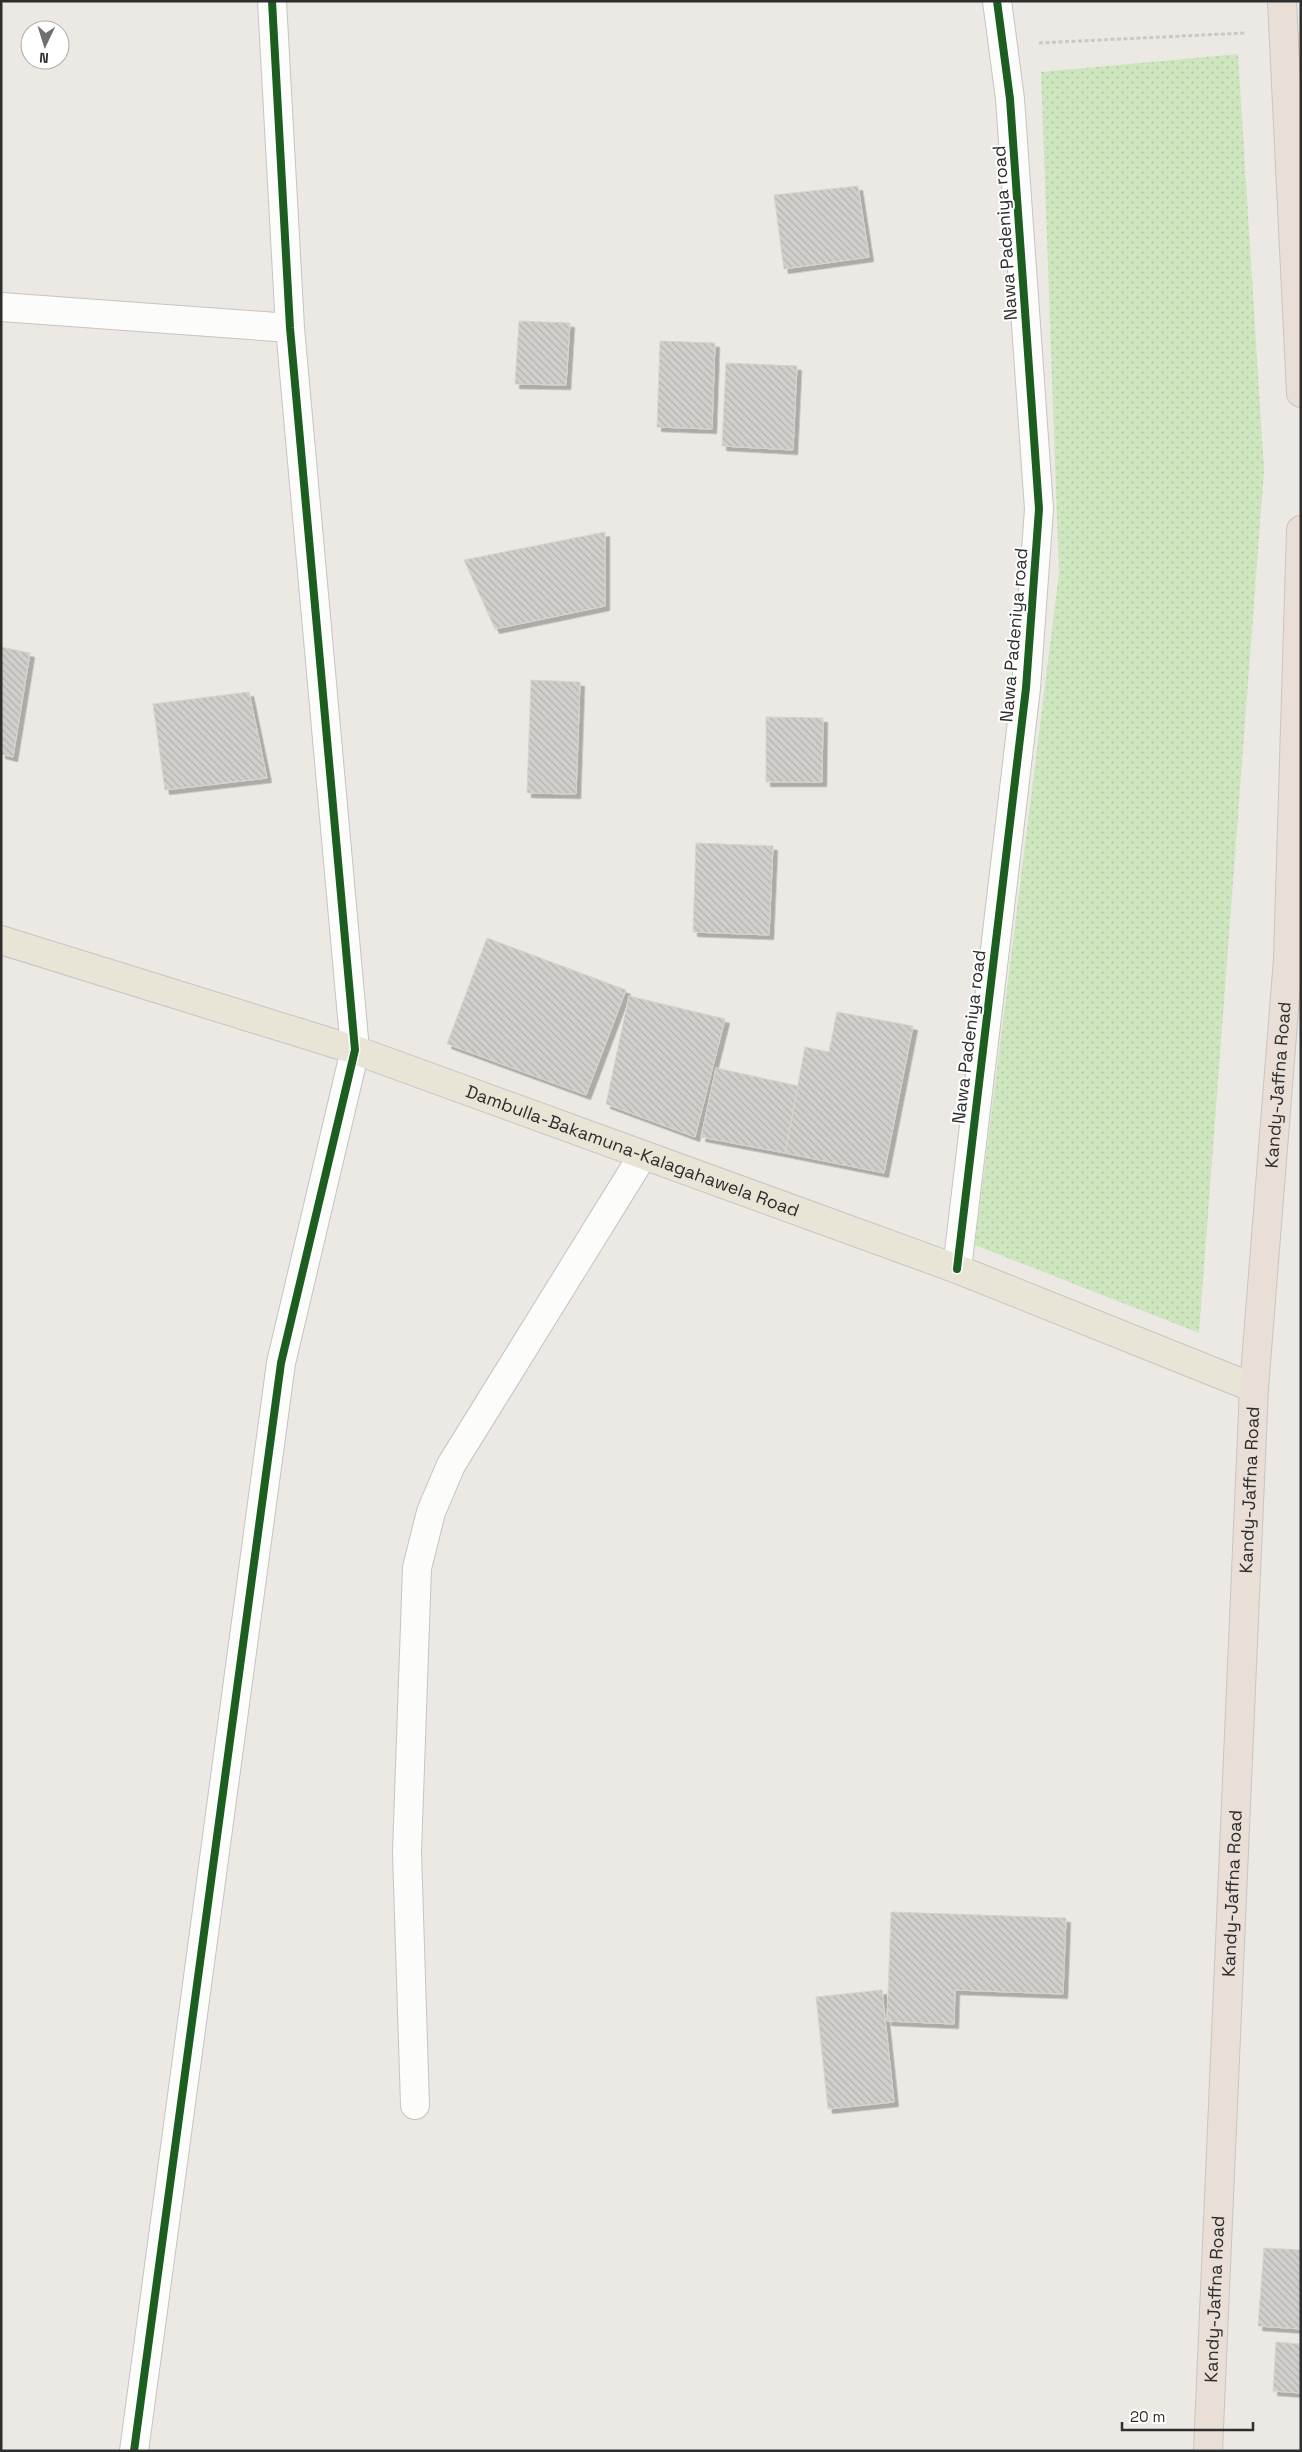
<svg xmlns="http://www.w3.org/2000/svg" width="1302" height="2452" font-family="'Space Grotesk',sans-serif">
	<defs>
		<pattern id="park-dots" width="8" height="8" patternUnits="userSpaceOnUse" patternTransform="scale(1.25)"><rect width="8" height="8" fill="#cee6be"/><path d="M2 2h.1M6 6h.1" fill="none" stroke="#b1c6a4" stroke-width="1.8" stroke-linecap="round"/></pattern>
		<pattern id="building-back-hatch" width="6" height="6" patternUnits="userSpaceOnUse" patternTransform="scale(1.25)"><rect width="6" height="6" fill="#d1cecb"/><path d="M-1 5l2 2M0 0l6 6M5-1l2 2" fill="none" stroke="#b4b1af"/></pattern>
		<filter id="shadow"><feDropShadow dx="4.5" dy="4.5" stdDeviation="0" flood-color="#0004"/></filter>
	</defs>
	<rect width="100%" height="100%" fill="#ece8e4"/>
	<path fill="url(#park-dots)" d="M1238,54L1264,471L1199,1333L975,1245L1059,573L1041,72Z"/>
	<path fill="url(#building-back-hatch)" stroke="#d7d4d0" filter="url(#shadow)" d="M858,186L869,257L784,269L774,195Z
		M519,321L570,323L566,385L515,384Z
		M660,341L715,343L712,429L657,427Z
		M726,363L797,366L793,450L722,446Z
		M605,532V606L495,629L464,560Z
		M1,647L30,653L13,757L1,754Z
		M531,680L580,682L576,794L527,793Z
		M249,692L267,778L165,790L153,704Z
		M766,717L823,718L822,782H766Z
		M696,843L773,846L769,935L693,932Z
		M487,938L626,990L586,1095L447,1044Z
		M629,996L725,1019L695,1137L606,1104Z
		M837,1012L913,1026L884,1173L785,1153L805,1047L829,1052Z
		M716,1068L798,1086L785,1153L701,1137Z
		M891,1912L1066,1918L1063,1994L955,1990L954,2024L887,2021Z
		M882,1990L894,2102L828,2109L816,1997Z
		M1264,2248L1301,2250V2329L1258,2326Z
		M1276,2342L1301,2344V2393L1273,2391Z"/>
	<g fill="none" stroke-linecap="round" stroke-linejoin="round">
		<g stroke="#c5c4c5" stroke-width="30">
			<path id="street" d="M1,307L290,328
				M957,1269L1026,688L1039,509L1010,99L997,1
				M415,2105L407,1852L417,1568L431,1512L451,1465L643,1155
				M134,2451L281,1363L355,1050L290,328L272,1"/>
		</g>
		<g stroke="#c6c5c4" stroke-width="30">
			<g id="primary">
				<path id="s1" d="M1,940L355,1050L957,1269L1254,1388"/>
			</g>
		</g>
		<g stroke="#c6c5c4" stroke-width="30">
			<g id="highway">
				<path d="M1282,1L1301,393"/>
				<path id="s2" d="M1208,2451L1254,1388L1288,959L1301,530"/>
			</g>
		</g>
		<path stroke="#c9c9c8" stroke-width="3" stroke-dasharray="4 2.5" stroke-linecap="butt" d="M1039,43L1245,33"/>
		<use href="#street" stroke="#fcfcfb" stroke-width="28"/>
		<use href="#primary" stroke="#e8e4d6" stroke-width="28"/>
		<use href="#highway" stroke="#eadfd6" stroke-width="28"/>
		<g stroke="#fff" stroke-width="11">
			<path id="cycleway" d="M957,1269L1026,688L1039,509L1010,99L997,1
				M134,2451L281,1363L355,1050L290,328L272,1"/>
		</g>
		<use href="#cycleway" stroke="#1b5e20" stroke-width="8"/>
	</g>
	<g text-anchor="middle" stroke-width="4" stroke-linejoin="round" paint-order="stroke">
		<g font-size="18" fill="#2e2e2e" stroke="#fff">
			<text transform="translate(1005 233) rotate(-94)" y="6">Nawa Padeniya road</text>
			<text transform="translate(1014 635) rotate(-85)" y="6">Nawa Padeniya road</text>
			<text transform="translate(969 1037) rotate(-83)" y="6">Nawa Padeniya road</text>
			<text dy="6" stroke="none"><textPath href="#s2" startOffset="1368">Kandy-Jaffna Road</textPath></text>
			<text dy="6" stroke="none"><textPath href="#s1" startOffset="666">Dambulla-Bakamuna-Kalagahawela Road</textPath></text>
			<text dy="6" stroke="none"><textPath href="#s2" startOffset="962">Kandy-Jaffna Road</textPath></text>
			<text dy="6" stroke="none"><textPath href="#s2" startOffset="558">Kandy-Jaffna Road</textPath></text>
			<text dy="6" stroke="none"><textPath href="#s2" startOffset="152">Kandy-Jaffna Road</textPath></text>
		</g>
	</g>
	<rect width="1302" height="2452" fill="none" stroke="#2e2e2e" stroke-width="5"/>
	<g transform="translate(45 45) rotate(184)"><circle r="24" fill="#ffffff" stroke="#ababab"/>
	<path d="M0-4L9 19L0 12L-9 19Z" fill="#706f6e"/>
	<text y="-8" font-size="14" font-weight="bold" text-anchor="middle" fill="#2e2e2e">N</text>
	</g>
	<path d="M1122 2422v8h131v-8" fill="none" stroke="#2e2e2e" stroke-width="2.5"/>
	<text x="1130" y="2422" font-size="15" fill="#2e2e2e" stroke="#ffffff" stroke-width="4" paint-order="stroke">20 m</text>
</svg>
